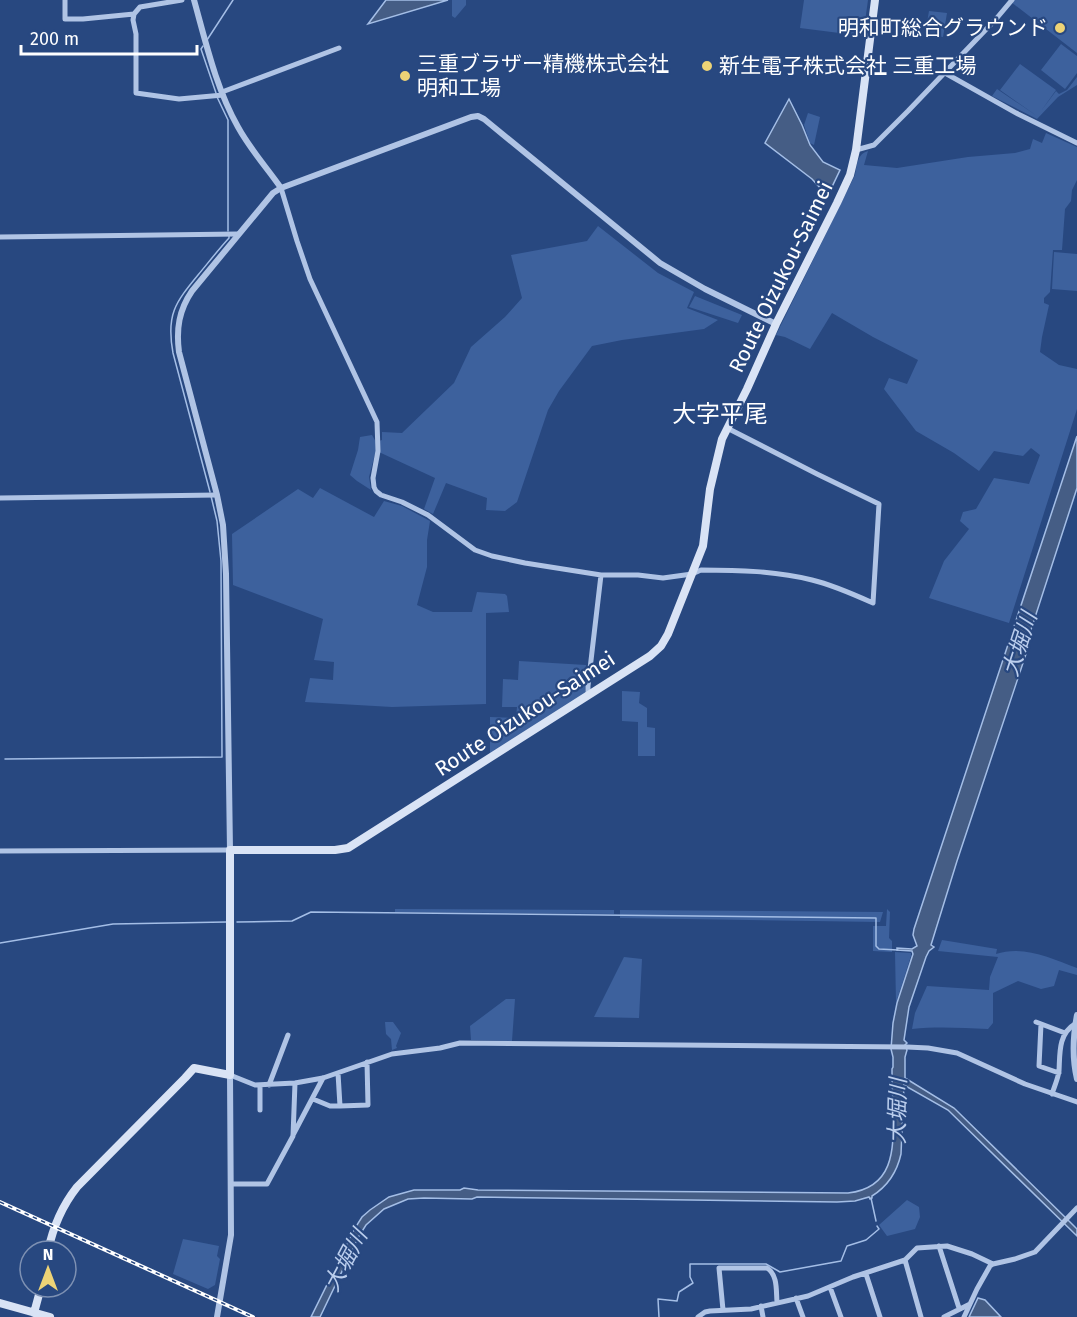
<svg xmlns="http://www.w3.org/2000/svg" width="1077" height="1317" font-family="'Fira Sans','Noto Sans JP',sans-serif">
	<rect width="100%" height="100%" fill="#284880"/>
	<path fill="#3d619d" d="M452,0H466V5L455,18L452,16Z
		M804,0H868L863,36L800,28Z
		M1012,0H1077V53L1011,2Z
		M929,11L947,13L943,37L925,34Z
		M1061,44L1077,56V73L1065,89L1041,70Z
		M1020,64L1056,90L1041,111L1056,91L1059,94L1067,90L1077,77V85L1058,97L1037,119L992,96L997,89L1037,116L1000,90Z
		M808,113L820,117L814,145L810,143L804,125Z
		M1046,133L1077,147V180L1072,190L1071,201L1065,209L1062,250H1053L1050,292L1044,298V303L1049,305L1042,337L1040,352L1059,365L1077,369V409L1009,623L929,598L944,561L969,529L960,521L963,512L976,509L994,478L1029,484L1040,455L1031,448L1023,456L994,451L979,471L954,453L916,431L884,389L889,378L907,384L918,360L873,337L832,313L810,349L785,337L776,335L855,175C857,165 857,154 868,151L864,165L897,168L968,157L1015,153L1030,149L1033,139L1042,143Z
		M598,226L658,273L694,292L687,308L718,320L704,329L622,340L592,346L559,391L548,410L517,502L505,511L486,510L487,498L446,483L433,514L424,509L435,478L381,453L375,454L369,477L371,490L357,481L350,475L358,450L360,437L372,435L376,442L382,440V432L402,433L454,383L471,347L505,317L522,298L511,255L587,241Z
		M1054,252L1077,254V291L1052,289Z
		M695,296L742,315L738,323L689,307Z
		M320,488L374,517L384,501L402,506L430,521L427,540V567L417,605L433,612H472L477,592L505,594L507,596L509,612L486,613V704L392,707L305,702L310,678L333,680L334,662L314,660L323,619L233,585L232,534L298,489L313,498Z
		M519,661L586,665L585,694L490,755V717L516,718L517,707H502L503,679L518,680Z
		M622,691L640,692L639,703L647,708V727L655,728V756H638V722L622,721Z
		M395,909L614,910V914L395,912Z
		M887,909L890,912L889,938L892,941V952L873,951V926H886Z
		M620,910L883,912L880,922L620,918Z
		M942,940L997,949L996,954C1023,945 1051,958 1077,968V975L1059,970L1054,986L1041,989L1018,981L993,993V1023L988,1029C963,1028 938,1026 912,1029L915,1013L927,986L989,990L990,977L998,957L938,951Z
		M895,952L911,953V956L896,1003Z
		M624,957L642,959L639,1018L594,1017Z
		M506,999H515L512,1041L471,1040L470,1026Z
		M385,1022H393L401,1033L396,1046L397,1048L392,1050L391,1039L386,1034Z
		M907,1200L919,1207L920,1217L915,1229L887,1236L879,1225Z
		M183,1239L219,1246L217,1256L220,1259L215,1285L208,1289L173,1274Z"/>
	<path fill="#455d85" stroke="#a4bee6" stroke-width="1.5" d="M386,0H448L368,24Z
		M789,99L802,125L810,145L823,162L840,170L829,193L822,190L812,179L765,143Z
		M1077,436V488L1026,645V654L957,861L931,945L934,947L929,951L926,957L909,1007L904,1040L907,1043L905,1045L907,1050L905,1057V1078L954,1108L1071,1223L1077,1229V1236L948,1110L904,1085L901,1154C897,1172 888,1186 872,1196V1198L870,1199L869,1197L855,1201L837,1202L477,1197L472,1199L424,1198L408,1199L384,1209L366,1225L359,1236L320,1317H311L355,1228L362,1217L370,1210L389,1197L414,1190H460L464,1188L478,1190L848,1193C893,1188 894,1151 893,1115C893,1100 892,1084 892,1069L893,1067V1057L891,1049L893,1023L897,1003L913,954L912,951L897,950V948L912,949L917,946L913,935L914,929Z
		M978,1298L985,1300L1001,1317H969Z"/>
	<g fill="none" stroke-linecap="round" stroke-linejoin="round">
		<path stroke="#a4bee6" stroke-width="1.5" d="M207,40L233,0
			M203,46L201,49L216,93
			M217,97L228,120V231
			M210,492L173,353C166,315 175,303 198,275C208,263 218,250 229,238V236
			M5,759L222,757L221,561L217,521L211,496
			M237,922L292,921L311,912L876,918V946L879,949L898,950
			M0,943L113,924L226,922
			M871,1198L876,1221
			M659,1317L658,1299L677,1301L679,1292L693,1283L690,1277V1264H766L780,1272L841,1261L847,1246L866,1240L879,1229L877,1226"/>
		<path stroke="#b0c4e5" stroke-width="5" d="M65,0V19H83L134,14
			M182,0L140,7L134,14L133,20L136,34V93L179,99L223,95
			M945,73L1018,114L1077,143
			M222,92L339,48
			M856,150L874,145L908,111L996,19L1012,0
			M281,188L297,241L310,279L377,422L378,451L373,478L374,487L376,491L381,495L402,502L428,515L475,550L492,556L525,563L601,575H638L663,578L692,574L701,570C738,570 776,571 812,580C833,585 853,594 873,603L879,504L817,474L727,428
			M0,237L238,234
			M0,498L217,495
			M588,695V686L601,575
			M0,851L230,850
			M1036,1022L1065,1033
			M1041,1024L1039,1066L1059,1073
			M338,1073L340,1106L368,1105L367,1062
			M230,1075L255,1085L295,1083L323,1078L392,1054L440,1048L460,1043L907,1047L928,1048L957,1053L1025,1084L1077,1102
			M269,1085L288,1035
			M1052,1094C1054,1087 1058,1079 1059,1071C1060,1054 1058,1034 1075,1024L1077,1025
			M313,1099L330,1106H340
			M260,1110V1086
			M293,1135L323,1078
			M231,1184H267L293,1136L295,1083
			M939,1246L959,1308
			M905,1260L921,1317
			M866,1274L880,1317
			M830,1287L841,1317
			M796,1298L803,1317
			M761,1306L763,1317
			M723,1310L719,1268H767C778,1275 776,1291 777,1302
			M698,1317L705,1312L710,1311L751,1309L808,1296L853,1277L905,1260L917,1248L947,1246L972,1254L993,1264
			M944,1317L970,1304
			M964,1317L977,1289L990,1266L993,1264L1015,1259L1035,1252L1077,1208"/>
		<path stroke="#b0c4e5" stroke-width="6" d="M194,0C206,43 216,88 238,127C250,149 267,168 281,188
			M230,850L226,574L223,525L217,495L179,352C176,329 179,310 192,291L273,193L281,188L471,117L478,116L484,119L660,263L705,289L776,324
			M1077,1015C1073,1036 1072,1058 1077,1079
			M217,1317L231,1235L230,1075"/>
		<path stroke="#d9e3f5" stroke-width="8" d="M48,1251C53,1227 62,1206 77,1187L185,1078L194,1068L230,1075V850H335L348,848L650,656L661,646L668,634L703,546L710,489L722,439L747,389L776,324L837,203L850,175L856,150L875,0
			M0,1303L50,1317
			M34,1313L41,1287"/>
		<g stroke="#fff" stroke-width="4">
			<path id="rail" d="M0,1202L253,1317"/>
		</g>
		<use href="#rail" stroke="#284880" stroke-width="1.5" stroke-dasharray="4.5" stroke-linecap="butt"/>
	</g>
	<g fill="#edd376" stroke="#284880" stroke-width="2">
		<circle cx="1060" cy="28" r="6"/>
		<circle cx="707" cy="66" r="6"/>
		<circle cx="405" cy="76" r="6"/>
	</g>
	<g text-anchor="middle" stroke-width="4.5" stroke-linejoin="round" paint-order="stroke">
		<g font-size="21" fill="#fff" stroke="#284880" text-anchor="start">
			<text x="1048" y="35" text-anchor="end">明和町総合グラウンド</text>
			<text x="417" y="71">三重ブラザー精機株式会社<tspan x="417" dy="24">明和工場</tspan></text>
			<text x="719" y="73">新生電子株式会社 三重工場</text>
		</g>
		<g font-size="21" fill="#fff" stroke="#284880">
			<text transform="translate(781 277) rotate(-64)" y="7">Route Oizukou-Saimei</text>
			<text transform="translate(525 714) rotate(-33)" y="7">Route Oizukou-Saimei</text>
		</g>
		<g font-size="22" font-style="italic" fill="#bbceed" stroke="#284880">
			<text transform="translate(1019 644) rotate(-72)" y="8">大堀川</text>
			<text transform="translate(897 1111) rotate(-89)" y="8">大堀川</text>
			<text transform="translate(345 1260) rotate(-62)" y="8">大堀川</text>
		</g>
		<g font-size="24" fill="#fff" stroke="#284880">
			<text x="720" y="422">大字平尾</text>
		</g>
	</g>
	<g transform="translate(48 1269)"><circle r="28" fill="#284880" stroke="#7e91b3" stroke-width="1.5"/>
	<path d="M0-4.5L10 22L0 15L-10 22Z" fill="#edd376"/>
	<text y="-9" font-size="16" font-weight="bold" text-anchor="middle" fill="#ffffff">N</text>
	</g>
	<path d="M21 45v9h176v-9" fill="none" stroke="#ffffff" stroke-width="3"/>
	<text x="30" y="45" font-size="18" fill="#ffffff" stroke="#284880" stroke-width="4.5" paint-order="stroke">200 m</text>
</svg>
